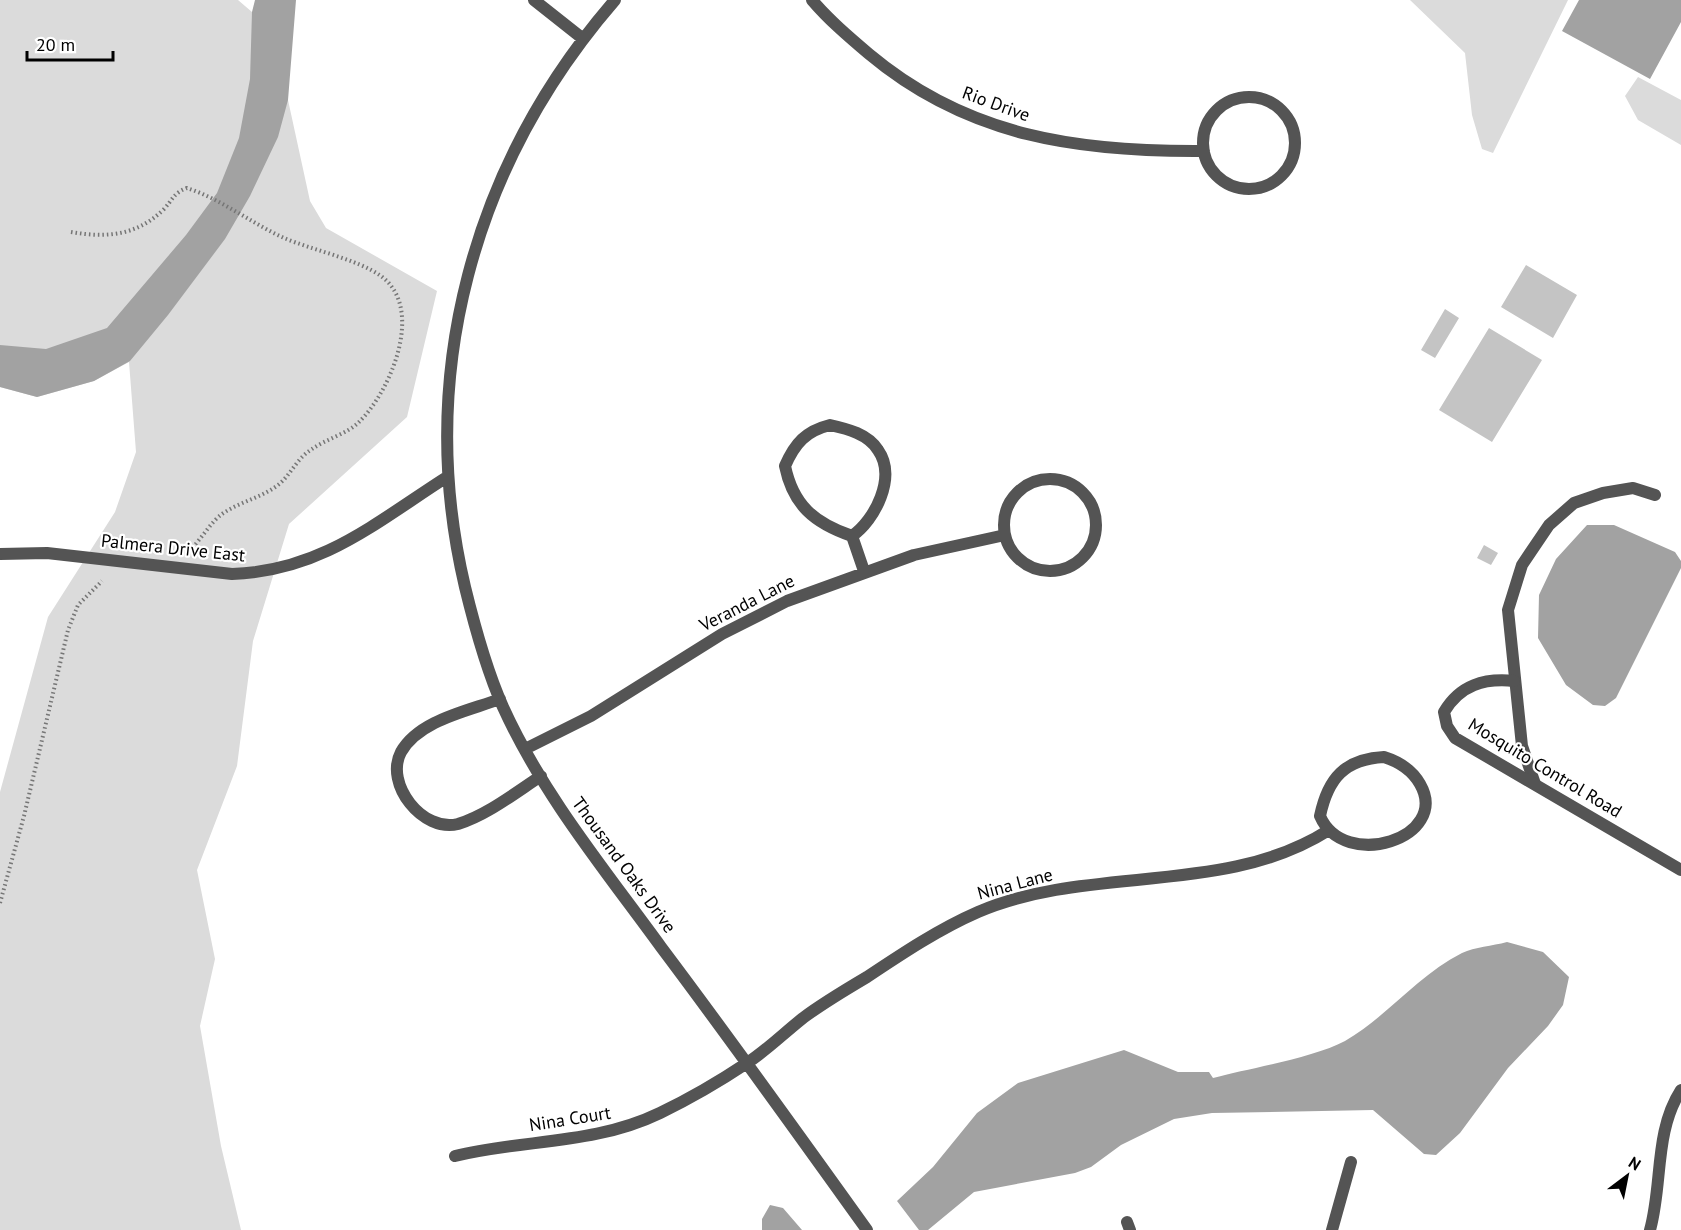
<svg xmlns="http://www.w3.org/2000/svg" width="1681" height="1230" font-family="'PT Sans',sans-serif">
	<rect width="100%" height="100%" fill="#fff"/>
	<path fill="#dbdbdb" d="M0,0H238L252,12L288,100L310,201L326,228L437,291L407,417L289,524L253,641L237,766L197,870L215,959L200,1026L221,1146L241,1230H0V792L48,617L115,512L136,452L129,362L94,381L37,397L0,387Z
		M1410,0H1568L1493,153L1482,149L1472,115L1465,53Z
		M1638,77L1681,100V145L1638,120L1625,96Z"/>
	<path fill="#a2a2a2" d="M255,0H296L288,100L278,137L250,196L225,239L168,315L130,361L94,381L37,397L0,387V345L46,349L107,328L186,235L217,193L239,138L250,79L252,12Z
		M1579,0H1681V22L1650,79L1562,31Z
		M1587,525H1614L1675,552L1681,561V568L1616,698L1605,706L1593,705L1566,685L1538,638L1539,595L1556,559Z
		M1507,942L1543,952L1569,977L1563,1005L1548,1026L1508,1068L1460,1133L1436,1155L1424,1154L1373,1110L1212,1113L1174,1119L1121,1145L1091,1167L1075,1173L974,1192L928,1230H919L897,1201L933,1167L977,1113L1018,1083L1124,1050L1178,1072H1209L1213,1078C1250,1068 1313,1058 1345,1041C1388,1016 1418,975 1462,953C1475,947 1492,946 1507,942Z
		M770,1205L783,1208L802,1230H762V1219Z"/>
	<path fill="#c4c4c4" d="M1526,265L1577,295L1553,338L1501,307Z
		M1445,309L1459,318L1435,358L1421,350Z
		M1489,328L1542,360L1492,442L1439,410Z
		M1484,545L1498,553L1491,565L1477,558Z"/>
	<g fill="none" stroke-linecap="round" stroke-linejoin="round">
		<path stroke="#767676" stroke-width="4" stroke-dasharray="1.5 3" stroke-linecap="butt" d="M71,232C106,238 136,236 163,210C173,200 173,193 187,188C221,199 251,223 284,238C312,250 357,259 381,276C426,309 390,392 359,422C347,434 326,439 312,449C296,459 291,475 278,485C261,498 239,502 222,514C211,522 202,538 192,548
			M0,903L24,816L68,630L78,605L102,581"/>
		<path stroke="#545454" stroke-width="12" d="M1535,784L1522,746L1508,610L1522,565L1549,525L1574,503L1603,493L1633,488L1655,495"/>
		<path stroke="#545454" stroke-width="12" d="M534,0L582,38
			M615,0C473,164 415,375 465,587C475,628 486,669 503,707C543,795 605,870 661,947C731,1040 799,1135 867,1230
			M812,0C829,20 849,37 869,54C968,137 1079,152 1204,151
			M1203 143a46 46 0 1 1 92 0a46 46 0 1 1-92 0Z
			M830,425C848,429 868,434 878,450C897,477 875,520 852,536C814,523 793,505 785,466C795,443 806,431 830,425Z
			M1004 525a46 46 0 1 1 92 0a46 46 0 1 1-92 0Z
			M852,536L864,571
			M0,554L47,553L232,574C321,571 375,523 447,477
			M1514,681C1484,678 1460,685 1444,712L1447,726L1455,738L1681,870
			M500,699C468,711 419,720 401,752C384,784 423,833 458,824C487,815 515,793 541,776
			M525,749L591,716L722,634L787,601L914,555L1005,535
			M1384,757C1400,762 1412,770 1420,784C1451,838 1344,872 1320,816C1328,778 1345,759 1384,757Z
			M455,1156C524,1139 594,1145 660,1113C689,1099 720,1081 747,1063C767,1050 784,1033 803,1018C823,1003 845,990 867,977C903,953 939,929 978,912C1090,864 1224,897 1329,830
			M1127,1222L1130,1230
			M1332,1230L1351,1162
			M1650,1230C1663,1183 1654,1132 1681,1090"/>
	</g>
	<g text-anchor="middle" stroke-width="4.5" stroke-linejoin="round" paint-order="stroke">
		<g font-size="18" fill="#000" stroke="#fff">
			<text transform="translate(996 104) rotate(20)" y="6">Rio Drive</text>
			<text transform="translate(173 548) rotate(6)" y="6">Palmera Drive East</text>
			<text transform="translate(747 603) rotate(-27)" y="6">Veranda Lane</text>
			<text transform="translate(1545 768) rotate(31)" y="6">Mosquito Control Road</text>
			<text transform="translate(624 865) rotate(54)" y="6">Thousand Oaks Drive</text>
			<text transform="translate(1015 884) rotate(-15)" y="6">Nina Lane</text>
			<text transform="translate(570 1119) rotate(-9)" y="6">Nina Court</text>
		</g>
	</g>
	<g transform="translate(1627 1176) rotate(32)" stroke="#ffffff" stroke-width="4.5" paint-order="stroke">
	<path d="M0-4.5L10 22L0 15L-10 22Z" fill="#000000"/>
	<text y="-9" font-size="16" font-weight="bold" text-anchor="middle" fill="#000000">N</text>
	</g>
	<path d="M27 51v9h86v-9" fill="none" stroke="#000000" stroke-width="3"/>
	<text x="36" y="51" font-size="18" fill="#000000" stroke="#ffffff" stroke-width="4.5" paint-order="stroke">20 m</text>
</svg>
